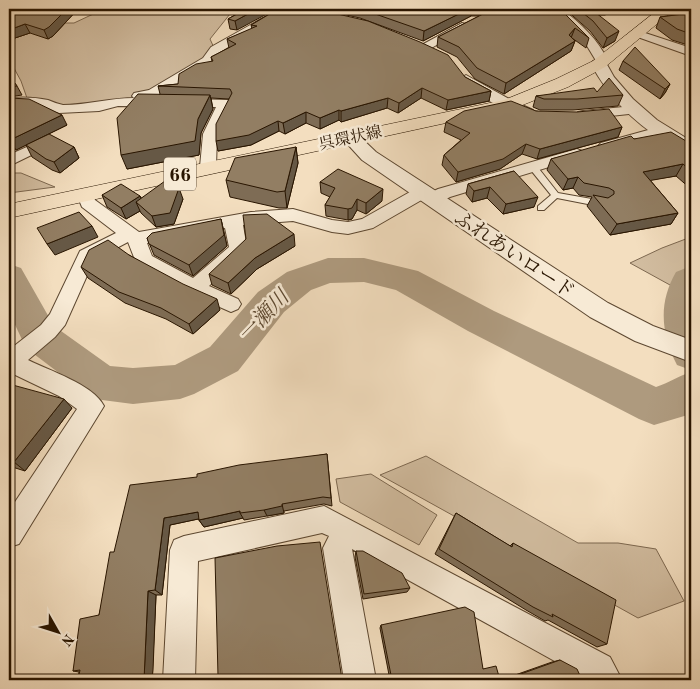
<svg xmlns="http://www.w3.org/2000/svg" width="700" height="689" font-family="'Old Standard TT','Noto Serif JP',serif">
	<rect width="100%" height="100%" fill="#f3debf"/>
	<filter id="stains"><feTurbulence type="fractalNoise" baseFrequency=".004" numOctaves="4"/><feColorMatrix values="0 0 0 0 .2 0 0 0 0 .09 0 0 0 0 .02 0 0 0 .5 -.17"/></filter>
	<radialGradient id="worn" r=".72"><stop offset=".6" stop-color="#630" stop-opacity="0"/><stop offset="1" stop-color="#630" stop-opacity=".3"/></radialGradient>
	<path fill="#d1bc9f" stroke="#7d6850" d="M104,9H234L210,39L215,50L153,93L99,107L59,109L28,101L21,81L9,59V26L50,23H74Z
		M9,173H21L55,187L9,193Z
		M691,237V270L679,276L670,285L630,263L662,248Z
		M426,456L578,543H618L656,549L684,601L638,618L380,475Z
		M371,474L437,515L419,545L340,502L336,479Z"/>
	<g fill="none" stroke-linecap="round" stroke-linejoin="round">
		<path fill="#ae9a7e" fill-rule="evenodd" d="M328,258H364L418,271L494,311L656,387C669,383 678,376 691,372V414L654,425L639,419L468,331L396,290L364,282L330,283L311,290L284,312L238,371L194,394L180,399L133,404L102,400L88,395L26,348L9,312V264L21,268L54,326L110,366L133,368L175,365L210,347L258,292L287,272Z
			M691,266V370L677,365C661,334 658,303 676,272Z"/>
		<g stroke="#5c4730" stroke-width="2">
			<path id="service" d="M530,165H536L558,193L603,201L607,204L603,207L557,198L544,210H538V206L551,195L530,169Z"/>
		</g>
		<g stroke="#5c4730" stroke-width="2">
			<path id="minor" d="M279,9H291L220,52L212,64L158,96L148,98L230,100L232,103L217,134L216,167L214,170H202L200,167L203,134L216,107L118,106L99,111L59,113L43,108L20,105L9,106V98C22,97 35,97 48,100C53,102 58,104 63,105C87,105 110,98 134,98L132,96L134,93L149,90L203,58L211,47Z
				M551,9H562C581,24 598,39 608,61L606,64H598L584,41Z
				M462,23L466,24L468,26L466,28L428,50H420L418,47Z
				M636,30L691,48V56L632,35L630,33Z
				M466,75L511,100L533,110L535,113L533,116H523C505,109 470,94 459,79Z
				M633,106L638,107L640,110L638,113L583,119L578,118L576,115L578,112L583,111Z
				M659,127L664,128L666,131L664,134L606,151L601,149L598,146L601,143Z
				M49,137L54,138L56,141L54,144L9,166V155Z
				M577,149L582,151L585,154L582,157L450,197L439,203L433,204L427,203L425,198L373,228L348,234L332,232L293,221L243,225L247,249L209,286L238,299L241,304L238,309L231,312L188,293L137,265L128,242L94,260L65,325L55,337L28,360C48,370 94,385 104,406L19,544L9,547V511L77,409L59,396L9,372V350L41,325L50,314L80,251L116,233L82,207L77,195L79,191L85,190L91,191L95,200L139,232L251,212L293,209L332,220L348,222L362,219L417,188L423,187L429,188L430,193L438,189ZM225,228L229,247L193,278L152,256L147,243Z
				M324,506L610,657L622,680H589L352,549L376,680H344L323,548L329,536L322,533L198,561L195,680H163L170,550L174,540L184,536Z"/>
		</g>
		<g stroke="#5c4730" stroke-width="2">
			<path id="tertiary" d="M599,59L605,61L614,77L633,99L657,120L691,141V155C681,152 672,146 663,140C632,121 609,97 591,64L593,61Z
				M350,131L356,133L376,152L608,303L653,326L691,340V362L635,341L590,317L362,160L341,137L344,133Z"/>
		</g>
		<g stroke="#291500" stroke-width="1">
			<path id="primary" d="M659,9H675L605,67L568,87L515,108L9,218V204L504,100L556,79L593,61Z"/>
		</g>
		<use href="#service" fill="#f7ead5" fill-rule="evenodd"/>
		<use href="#minor" fill="#f7ead5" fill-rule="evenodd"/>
		<use href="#tertiary" fill="#f7ead5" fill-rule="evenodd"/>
		<use href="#primary" fill="#f3debf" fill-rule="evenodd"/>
	</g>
	<path fill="#7e6c55" stroke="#291500" d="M9,9H78L53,36L48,39L30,33L9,40Z
		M245,9L237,30L230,29L228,19Z
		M278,9H560L589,38L586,48L572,38L575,41L571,51L504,94L475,79L457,57L437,47L438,37L479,16H471L423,41L360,18L328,11L465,77L491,91L489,101L446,110L421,98L398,113L387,108L341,122L339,120L320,129L306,123L285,134L279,131L251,145L218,151L229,99L211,98L213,109L201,133L199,155L127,169L160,94L158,86L178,84L212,61L211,57L229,48L227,39L252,29L251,25Z
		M565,9H613L605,15H599L615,41L603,48L590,31Z
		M691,13V46L672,40L656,28L660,17Z
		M623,61L670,84L665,93L660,99L619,70Z
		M9,75L17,86L22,95L9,97Z
		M597,92L623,95L618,106L573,110H540L533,107L536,96Z
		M9,98L67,125L16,150L9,145Z
		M536,111L622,127L618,137L537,159L522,154L500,169L456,182L442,165L444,155L461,140L444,132L446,122Z
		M634,139L691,144V189L676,176L650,180L678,213L671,224L610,235L587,206L592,197L579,195L573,188L563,190L547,170L551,159Z
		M26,145L74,147L79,158L60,173L52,170L32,157Z
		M296,147L298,163L287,208H279L230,197L226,180Z
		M514,171L534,207L503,214L487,198L472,202L466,194L468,184Z
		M320,182L382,201L366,214L357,210L352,219L348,220L326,216L325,205L330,197L321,193Z
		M102,195L140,196L141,198L183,199L174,224L156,227L141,213L140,211L126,219L107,207Z
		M221,219L227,246L193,276L154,255L147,238Z
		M295,246L257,269L231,294L212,285L209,274Z
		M129,255L220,310L193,334L166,319L125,303L88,278L81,267Z
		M9,384L72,408L25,471L9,466Z
		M327,454L332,506L324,504L284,511V513L267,516L244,520L243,518L204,527L198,519L170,525L162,595H156L152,680H78L79,672L73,671L99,615L114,552L197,477Z
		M456,513L510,546L513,543L607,644L597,647L548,620L545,621L526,610L435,554Z
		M356,551L410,588L407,592L363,599L355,557Z
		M381,625L483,669L500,680H390L380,628Z
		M560,660L582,680H501L552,662Z"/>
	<path fill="#665845" stroke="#291500" d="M67,9H78L53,36L48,39L44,30Z
		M257,9H276L237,30L235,21Z
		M469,9H472L471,16L423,41L424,31Z
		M607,9H613L605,15Z
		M25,24L30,33L9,40V30Z
		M575,28L571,38L569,35Z
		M619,31L615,41L603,48L607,38Z
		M575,41L571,51L504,94L506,83Z
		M670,84L665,93L660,99L665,89Z
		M422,88L421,98L398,113L399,103Z
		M491,91L489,101L446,110L448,100Z
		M210,95L213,109L201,133L199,155L127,169L121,155L198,119Z
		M388,98L387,108L341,122V111Z
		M339,110V120L320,129V118Z
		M306,112V123L285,134L283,123Z
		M62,115L67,125L16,150L10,140Z
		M278,121L279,131L251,145L218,151L216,141Z
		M622,127L618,137L537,159L540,149Z
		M526,144L522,154L500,169L456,182L458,172Z
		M74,147L79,158L60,173L54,162Z
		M296,147L298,163L287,208L285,191Z
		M683,164L676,176L636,183L643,172Z
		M578,177L573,188L563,190L568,179Z
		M490,187L487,198L472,202L474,191Z
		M179,188L183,199L174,224L156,227L152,216Z
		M383,189L382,201L366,214V203Z
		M140,196L145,208L136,202L140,211L126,219L121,208Z
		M538,197L534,207L503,214L506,204Z
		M357,199V210L352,219L348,220V209Z
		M678,213L671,224L610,235L617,224Z
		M221,219L227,246L193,276L189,265Z
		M92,226L98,237L55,255L47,244Z
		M294,234L295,246L257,269L231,294L228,283L255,258Z
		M217,299L220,310L193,334L189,324Z
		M64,399L72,408L25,471L14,462Z
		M282,504L284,513L267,516L264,510Z
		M240,511V513L243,518L204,527L199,520Z
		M198,512L203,518L170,525L162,595L155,590L164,518Z
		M148,591L156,595L153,670L152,680H144Z"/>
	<path fill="#927e63" stroke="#291500" d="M9,9H67L49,27L44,30L25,24L9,30Z
		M246,9H257L235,21L228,19Z
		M278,9H316L368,21L420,42L448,55L465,77L491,91L448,100L422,88L399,103L388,98L341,111L339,110L320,118L306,112L283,123L278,121L249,135L216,141V124L232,93L230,89L158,86L178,84L179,74L196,64L213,61L211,57L236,44L227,39L257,26L251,25Z
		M361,9H469L424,31Z
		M484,9H560L589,38L575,28L569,35L575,41L506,83L477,68L459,47L438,37L483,14L486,10Z
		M578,9H591L619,31L607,38L593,21Z
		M691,13V34L677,29L660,17Z
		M635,47L670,84L665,89L623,61Z
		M9,75L17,86L9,87Z
		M609,78L623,95L577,99H544L536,96L594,88L597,92Z
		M138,94L210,95L198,119L195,141L121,155L117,118Z
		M9,98L29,99L62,115L10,140L9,139Z
		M511,101L536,111L577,112L609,109L622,127L540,149L526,144L503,159L458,172L444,155L470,133L446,122L464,111Z
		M671,132L691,144V171L683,164L643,172L678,213L617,224L593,195L608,198L614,194V191L609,188L584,183L578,177L568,179L551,159L631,136L634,139Z
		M49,134L74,147L54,162L46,159L26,145Z
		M296,147L285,191L277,192L226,180L235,158Z
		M338,169L383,189L366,203L357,199L352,208L348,209L325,205L335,188L320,182Z
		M514,171L538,197L506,204L490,187L474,191L468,184Z
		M165,181L179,188L170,213L152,216L136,202Z
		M121,184L140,196L121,208L102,195Z
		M79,212L92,226L47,244L37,228Z
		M267,214L294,234L255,258L228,283L209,274L246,239L243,215Z
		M221,219L224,235L189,265L149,244L147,238L152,233Z
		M108,240L129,255L183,284L217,299L189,324L161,308L119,292L81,267L89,250Z
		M9,384L64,399L14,462L9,461Z
		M327,454L331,498L323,497L282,504V506L264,510L240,513V511L199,520L198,512L164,518L155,590L148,591L144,680H78L80,670L73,671L80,619L99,615L110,552H114L130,485L197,477V474L239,465Z
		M456,513L512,547L513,543L616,600L607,644L552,614L553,617L533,607L439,549Z
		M320,542L342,679L346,680H200L218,676L215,558L277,546Z
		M356,551H363L402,573L410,588L364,594Z
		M465,607L474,612L483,669L496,666L500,680H392L381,625Z
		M560,660L577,669L582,680H504Z"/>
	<g text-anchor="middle" stroke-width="5" stroke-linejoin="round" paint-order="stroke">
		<g font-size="16" fill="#291500" stroke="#f7ead5">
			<text transform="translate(350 137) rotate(-12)" y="6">呉環状線</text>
		</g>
		<rect fill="#f7ead5" stroke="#675540" stroke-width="1" x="164" y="157.5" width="32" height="33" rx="4"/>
		<g font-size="19" font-weight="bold" fill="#291500">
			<text x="180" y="181">66</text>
		</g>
		<g font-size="20" fill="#291500" stroke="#f7ead5">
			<text transform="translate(515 254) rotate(34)" y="7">ふれあいロード</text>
		</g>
		<g font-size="21" font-style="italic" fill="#5e4a32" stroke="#f7ead5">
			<text transform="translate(263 316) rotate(-46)" y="7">一瀬川</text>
		</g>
	</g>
	<rect width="700" height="689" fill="none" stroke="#f3debf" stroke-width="30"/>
	<rect x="10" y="10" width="680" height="669" fill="none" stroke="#291500" stroke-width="2.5"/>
	<rect x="15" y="15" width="670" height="659" fill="none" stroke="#291500"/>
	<g transform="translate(58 632) rotate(129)" stroke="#f7ead5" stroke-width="4" paint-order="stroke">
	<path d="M0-4L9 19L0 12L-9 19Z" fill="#291500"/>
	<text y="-8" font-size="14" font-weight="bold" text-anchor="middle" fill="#291500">N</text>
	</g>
	<rect width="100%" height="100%" filter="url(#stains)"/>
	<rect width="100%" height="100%" fill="url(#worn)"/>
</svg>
